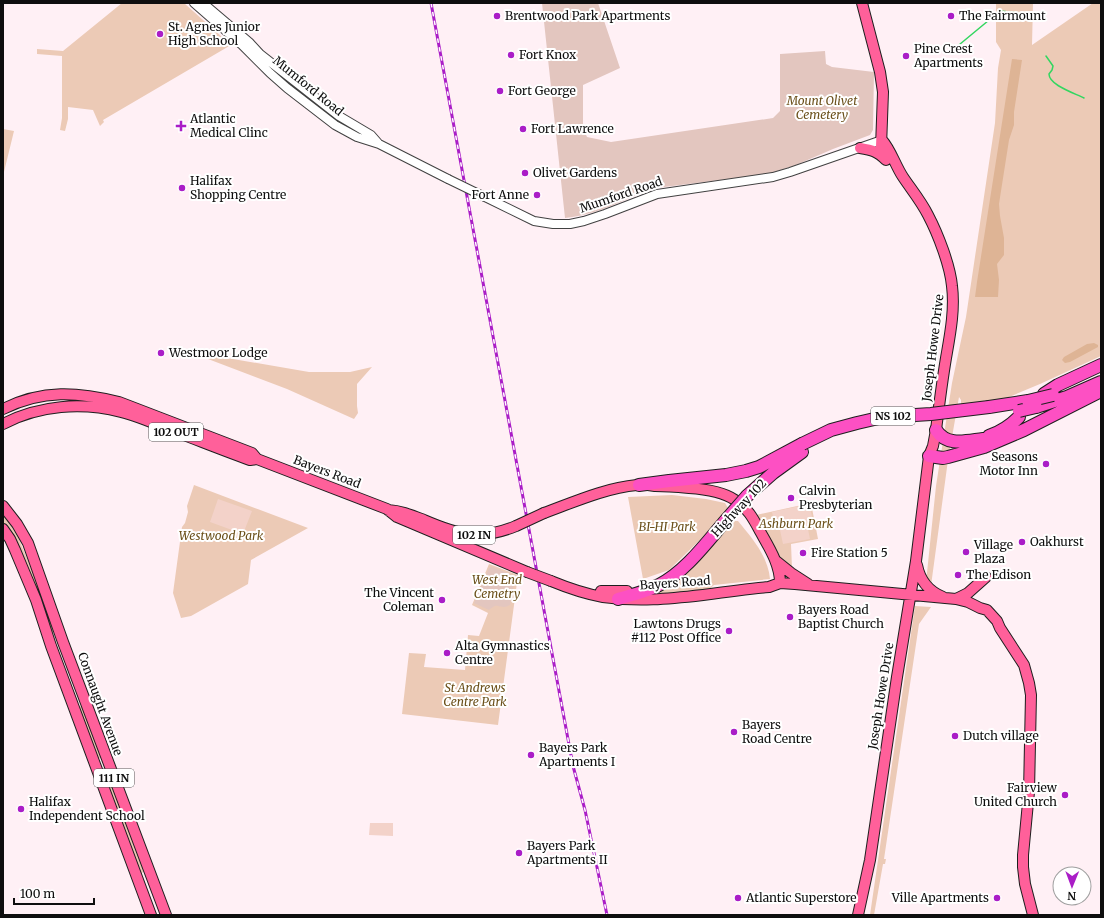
<svg xmlns="http://www.w3.org/2000/svg" width="1104" height="918" font-family="Merriweather,serif">
	<rect width="100%" height="100%" fill="#fff0f5"/>
	<path fill="#eccab6" d="M122,3H184L231,45L103,120L104,122L100,126L93,110L68,107V119L65,131L60,130L62,118V56L37,54V49L63,51Z
		M996,3H1033L1032,45L1093,3H1101V356L1040,384L1002,400L961,406V400L959,397L948,460L930,593L925,592L936,486L952,383L966,317L995,123L998,68L1001,50L996,42Z
		M3,129L14,131L3,176Z
		M187,351L309,372H350L372,367L357,384V406L358,413L354,419L287,389Z
		M194,485L308,528L251,560L248,584L191,616L181,618L173,593L182,527L185,523L188,512L187,506Z
		M672,495L706,499L725,503L728,508L703,537L669,570L643,579L628,497Z
		M811,503L818,539L791,544L792,568L783,564L756,515Z
		M3,513L18,537L28,561L55,631V632H51L11,535L3,523Z
		M732,521H738C752,538 768,556 770,579L714,585L707,591L654,597L640,595Z
		M489,564L518,575L498,725L402,714L409,653L426,654L424,667L465,670L468,635L479,636L488,613L472,605Z
		M915,606L931,607L919,624L884,859H886L885,864H883L874,915H870Z
		M81,706L83,708L101,756L100,758L98,759L79,707Z
		M106,771L108,773L144,871L141,874L102,773Z"/>
	<path fill="#deb495" d="M1012,59L1022,60L1014,112V125L1009,140L1001,191L999,204L1000,216L1004,238V255L997,264L999,280L998,297H975L977,282Z
		M1094,343L1098,345V347L1070,362L1065,363L1062,360L1064,357L1087,344Z"/>
	<path fill="#e3c6bf" d="M542,3H598L620,68L583,85V128L587,137L611,142L773,118L780,111V54L825,51L826,64L832,67L874,72L873,130L870,135L833,149L796,165L768,174L656,188C635,194 615,206 594,212C584,215 575,217 565,218Z
		M492,567L515,576L510,605C508,606 506,607 504,607C495,607 498,603 489,610L474,603L489,568Z"/>
	<path fill="#f3d2c9" d="M218,499L252,511L243,534L210,522Z
		M809,504L813,521L776,529L772,512Z
		M807,524L810,539L783,544L780,530Z
		M370,823H393V836L369,835Z"/>
	<g fill="none" stroke-linecap="round" stroke-linejoin="round">
		<path stroke="#33d660" stroke-width="1.5" d="M948,54L1000,11L1026,14
			M1046,56L1053,66L1052,70L1049,74C1049,85 1074,93 1084,98"/>
		<g stroke="#414141" stroke-width="10">
			<path id="minor" d="M194,3L242,45L270,73L287,88L335,125L357,137L379,144L448,179
				M203,3L249,42L260,54L339,116L371,135L378,143
				M485,197L534,221L553,224H570L584,221L605,214L657,194L773,177L790,172L882,140"/>
		</g>
		<g stroke="#1f1f1f" stroke-width="12">
			<path id="major" d="M862,3L880,72L883,92L881,147
				M860,148C872,150 877,151 886,160
				M3,409C43,389 78,392 119,402L252,453L257,459L387,509L397,517L527,572
				M3,424C39,405 82,402 121,412C140,417 158,425 176,432C200,441 225,451 250,460L257,459
				M3,506L17,524L28,543L63,642L166,915
				M388,510C402,511 411,515 424,520C459,535 479,541 516,526
				M544,513C574,502 605,488 637,485C643,484 649,485 655,486C666,486 678,487 689,488C704,489 722,491 735,500C748,508 754,520 761,533C770,549 780,565 780,583
				M3,529L10,539L15,550L36,600L51,646L151,915
				M776,561L791,573L808,584
				M917,565C920,581 928,591 943,597
				M551,581C568,588 585,594 603,597C638,602 668,599 703,595C725,592 747,589 769,587L780,583L795,584L956,599L968,602L980,608L987,610L997,621L1000,628L1024,665L1029,683L1031,695L1029,792L1023,855V867L1025,884L1033,915
				M601,591H627
				M956,599L968,593L986,577
				M858,915L870,860L897,677L916,561L929,456L933,446L936,430C939,406 942,382 946,358C950,335 955,310 952,286C950,265 938,234 928,215C921,201 911,189 903,177C895,165 891,150 882,140"/>
		</g>
		<g stroke="#1f1f1f" stroke-width="14">
			<path id="highway" d="M1044,394L1058,385L1101,365
				M989,407L1028,401
				M1036,407L1067,397L1101,382
				M936,430C947,447 966,441 983,439
				M989,436C1001,432 1010,426 1019,417
				M929,456L943,458L948,457L984,447L1024,430L1101,391
				M639,485L669,481L726,475L746,471L759,467L802,444
				M747,496L773,473L802,452
				M618,599C632,595 646,592 659,585C685,572 707,542 726,520"/>
		</g>
		<use href="#minor" stroke="#fff" stroke-width="8"/>
		<use href="#major" stroke="#ff609a" stroke-width="10"/>
		<use href="#highway" stroke="#fd50c3" stroke-width="12"/>
		<g stroke="#aa1dc7" stroke-width="3">
			<path id="rail" d="M431,3L573,766L585,810L607,915"/>
		</g>
		<use href="#rail" stroke="#fff" stroke-width="1.5" stroke-dasharray="4.5" stroke-linecap="butt"/>
		<g stroke="#414141" stroke-width="10" stroke-linecap="butt">
			<path id="minor-bridge" d="M448,179L485,197"/>
		</g>
		<g stroke="#1f1f1f" stroke-width="12" stroke-linecap="butt">
			<path id="major-bridge" d="M516,526L544,513
				M527,572L551,581"/>
		</g>
		<g stroke="#1f1f1f" stroke-width="14" stroke-linecap="butt">
			<path id="highway-bridge" d="M1028,401L1053,395
				M1019,411L1036,407
				M802,444L831,430L857,423L883,417L931,414L989,407
				M726,520L747,496"/>
		</g>
		<use href="#minor-bridge" stroke="#fff" stroke-width="8"/>
		<use href="#major-bridge" stroke="#ff609a" stroke-width="10"/>
		<use href="#highway-bridge" stroke="#fd50c3" stroke-width="12"/>
	</g>
	<g fill="#aa1dc7" stroke="#fff" stroke-width="1.5">
		<circle cx="497" cy="16" r="4"/>
		<circle cx="951" cy="16" r="4"/>
		<circle cx="160" cy="34" r="4"/>
		<circle cx="511" cy="55" r="4"/>
		<circle cx="906" cy="56" r="4"/>
		<circle cx="500" cy="91" r="4"/>
		<path d="M179 120h4v4h4v4h-4v4h-4v-4h-4v-4h4z"/>
		<circle cx="523" cy="129" r="4"/>
		<circle cx="525" cy="173" r="4"/>
		<circle cx="182" cy="188" r="4"/>
		<circle cx="537" cy="195" r="4"/>
		<circle cx="161" cy="353" r="4"/>
		<circle cx="1046" cy="464" r="4"/>
		<circle cx="791" cy="498" r="4"/>
		<circle cx="1022" cy="542" r="4"/>
		<circle cx="966" cy="552" r="4"/>
		<circle cx="803" cy="553" r="4"/>
		<circle cx="958" cy="575" r="4"/>
		<circle cx="442" cy="600" r="4"/>
		<circle cx="790" cy="617" r="4"/>
		<circle cx="729" cy="631" r="4"/>
		<circle cx="447" cy="653" r="4"/>
		<circle cx="734" cy="732" r="4"/>
		<circle cx="955" cy="736" r="4"/>
		<circle cx="531" cy="755" r="4"/>
		<circle cx="1065" cy="795" r="4"/>
		<circle cx="21" cy="809" r="4"/>
		<circle cx="519" cy="853" r="4"/>
		<circle cx="738" cy="898" r="4"/>
		<circle cx="997" cy="898" r="4"/>
	</g>
	<g text-anchor="middle" stroke-width="4" stroke-linejoin="round" paint-order="stroke">
		<g fill="#fff" stroke="#565656" stroke-width="1">
			<rect x="871" y="407" width="44" height="18" rx="3"/>
			<rect x="149" y="423" width="54" height="18" rx="3"/>
			<rect x="453" y="526" width="42" height="18" rx="3"/>
			<rect x="94" y="769" width="40" height="18" rx="3"/>
		</g>
		<g font-size="11" font-weight="bold" fill="#0e0e0e">
			<text x="893" y="420">NS 102</text>
			<text x="176" y="436">102 OUT</text>
			<text x="474" y="539">102 IN</text>
			<text x="114" y="782">111 IN</text>
		</g>
		<g font-size="12" fill="#0e0e0e" stroke="#fff" text-anchor="start">
			<text x="505" y="20">Brentwood Park Apartments</text>
			<text x="959" y="20">The Fairmount</text>
			<text x="168" y="31">St. Agnes Junior<tspan x="168" dy="14">High School</tspan></text>
			<text x="914" y="53">Pine Crest<tspan x="914" dy="14">Apartments</tspan></text>
			<text x="519" y="59">Fort Knox</text>
			<text x="508" y="95">Fort George</text>
			<text x="190" y="123">Atlantic<tspan x="190" dy="14">Medical Clinc</tspan></text>
			<text x="531" y="133">Fort Lawrence</text>
			<text x="533" y="177">Olivet Gardens</text>
			<text x="190" y="185">Halifax<tspan x="190" dy="14">Shopping Centre</tspan></text>
			<text x="529" y="199" text-anchor="end">Fort Anne</text>
			<text x="169" y="357">Westmoor Lodge</text>
			<text x="1038" y="461" text-anchor="end">Seasons<tspan x="1038" dy="14">Motor Inn</tspan></text>
			<text x="799" y="495">Calvin<tspan x="799" dy="14">Presbyterian</tspan></text>
			<text x="1030" y="546">Oakhurst</text>
			<text x="974" y="549">Village<tspan x="974" dy="14">Plaza</tspan></text>
			<text x="811" y="557">Fire Station 5</text>
			<text x="966" y="579">The Edison</text>
			<text x="434" y="597" text-anchor="end">The Vincent<tspan x="434" dy="14">Coleman</tspan></text>
			<text x="798" y="614">Bayers Road<tspan x="798" dy="14">Baptist Church</tspan></text>
			<text x="721" y="628" text-anchor="end">Lawtons Drugs<tspan x="721" dy="14">#112 Post Office</tspan></text>
			<text x="455" y="650">Alta Gymnastics<tspan x="455" dy="14">Centre</tspan></text>
			<text x="742" y="729">Bayers<tspan x="742" dy="14">Road Centre</tspan></text>
			<text x="963" y="740">Dutch village</text>
			<text x="539" y="752">Bayers Park<tspan x="539" dy="14">Apartments I</tspan></text>
			<text x="1057" y="792" text-anchor="end">Fairview<tspan x="1057" dy="14">United Church</tspan></text>
			<text x="29" y="806">Halifax<tspan x="29" dy="14">Independent School</tspan></text>
			<text x="527" y="850">Bayers Park<tspan x="527" dy="14">Apartments II</tspan></text>
			<text x="746" y="902">Atlantic Superstore</text>
			<text x="989" y="902" text-anchor="end">Ville Apartments</text>
		</g>
		<g font-size="12" fill="#0e0e0e" stroke="#fff">
			<text transform="translate(308 86) rotate(39)" y="4">Mumford Road</text>
			<text transform="translate(621 195) rotate(-19)" y="4">Mumford Road</text>
			<text transform="translate(933 348) rotate(-83)" y="4">Joseph Howe Drive</text>
			<text transform="translate(327 472) rotate(21)" y="4">Bayers Road</text>
			<text transform="translate(739 508) rotate(-47)" y="4">Highway 102</text>
			<text transform="translate(675 583) rotate(-4)" y="4">Bayers Road</text>
			<text transform="translate(881 696) rotate(-81)" y="4">Joseph Howe Drive</text>
			<text transform="translate(100 704) rotate(70)" y="4">Connaught Avenue</text>
		</g>
		<g font-size="12" font-style="italic" fill="#6b501a" stroke="#fff">
			<text x="822" y="105">Mount Olivet<tspan x="822" dy="14">Cemetery</tspan></text>
			<text x="796" y="528">Ashburn Park</text>
			<text x="667" y="531">BI-HI Park</text>
			<text x="221" y="540">Westwood Park</text>
			<text x="497" y="584">West End<tspan x="497" dy="14">Cemetry</tspan></text>
			<text x="475" y="692">St Andrews<tspan x="475" dy="14">Centre Park</tspan></text>
		</g>
	</g>
	<rect width="1104" height="918" fill="none" stroke="#0e0e0e" stroke-width="8"/>
	<g transform="translate(1072 886) rotate(181)"><circle r="19" fill="#ffffff" stroke="#9f9f9f"/>
	<path d="M0-3L7 15L0 10L-7 15Z" fill="#aa1dc7"/>
	<text y="-6" font-size="11" font-weight="bold" text-anchor="middle" fill="#0e0e0e">N</text>
	</g>
	<path d="M14 898v6h80v-6" fill="none" stroke="#0e0e0e" stroke-width="2"/>
	<text x="20" y="898" font-size="12" fill="#0e0e0e" stroke="#ffffff" stroke-width="3" paint-order="stroke">100 m</text>
</svg>
